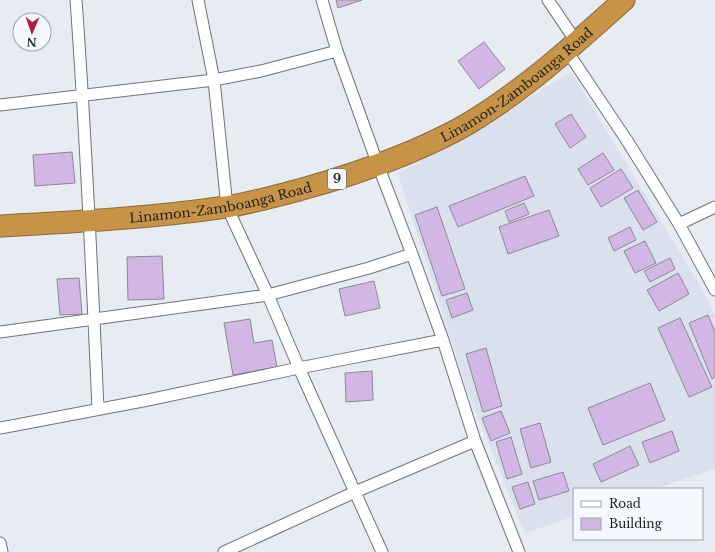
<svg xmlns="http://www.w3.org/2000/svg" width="715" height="552" font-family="'Libre Baskerville',serif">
	<rect width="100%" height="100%" fill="#e7ebf2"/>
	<path fill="#dae0ee" d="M571,72L702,289L715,316V469L655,489H574V516L525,533L469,396L398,174Z"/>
	<path fill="#d2b7e6" stroke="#8d8990" d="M336,0H362L338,8Z
		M484,42L505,69L479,89L458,61Z
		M571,114L586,137L570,148L555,124Z
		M72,152L75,183L35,186L33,155Z
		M603,153L614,170L588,185L578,169Z
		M621,169L633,188L601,207L590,188Z
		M525,176L534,196L458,227L449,206Z
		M638,190L657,222L643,230L624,198Z
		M524,203L529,214L509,222L505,211Z
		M437,207L465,289L442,296L415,215Z
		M549,210L559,236L508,254L499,227Z
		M630,227L636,240L614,251L608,238Z
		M645,241L656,263L635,273L624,251Z
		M162,256L164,299L128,300L127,257Z
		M670,258L675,269L650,282L644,271Z
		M678,273L689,294L659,311L647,290Z
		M79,278L82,314L60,315L57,279Z
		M374,281L380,308L345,316L339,289Z
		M467,293L473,310L452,318L446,300Z
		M708,315L715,332V377L712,379L689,323Z
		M680,318L712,387L689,397L658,328Z
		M250,319L254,343L272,340L277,367L233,375L224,323Z
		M486,348L502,406L483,412L466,354Z
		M372,371L373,400L346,402L345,373Z
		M650,383L665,420L603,445L588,408Z
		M501,411L510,433L491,441L482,418Z
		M540,423L551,462L531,468L520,429Z
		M672,431L679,451L650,463L642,442Z
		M511,437L522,474L507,479L496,442Z
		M630,446L639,465L601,482L593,464Z
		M563,472L569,491L539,500L533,481Z
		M528,482L535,504L520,509L512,487Z"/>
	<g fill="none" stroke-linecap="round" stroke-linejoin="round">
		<g stroke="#71737a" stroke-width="13">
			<path id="street" d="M76,0C86,136 92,272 98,409
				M198,0L214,80L227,207L268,295L299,368L382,552
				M322,0L337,51L378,165L412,254L443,340L475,441L519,552
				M548,0L577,43
				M567,51L626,139L679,224L715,290
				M0,105L214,80L261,71L337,51
				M679,224L715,207
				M0,332L268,295L369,268L412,254
				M0,428L148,400L299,368L443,340
				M0,543L2,552
				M224,552L355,492L475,441"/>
		</g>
		<g stroke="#8c6b3a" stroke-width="23">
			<g id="highway">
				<path id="s1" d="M0,226C75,222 151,218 226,207C251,203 275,196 299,190C335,180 369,169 403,155C427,145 452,134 474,120C529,86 576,43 624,0"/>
			</g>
		</g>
		<use href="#street" stroke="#fff" stroke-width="11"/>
		<use href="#highway" stroke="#c79347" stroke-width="21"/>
	</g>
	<g text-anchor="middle" stroke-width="3.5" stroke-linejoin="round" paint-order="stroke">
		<rect fill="#f5f8fe" stroke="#5f6164" stroke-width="1" x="328" y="169" width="18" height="20" rx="3"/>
		<g font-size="12" font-weight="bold" fill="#1f2022">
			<text x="337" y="183">9</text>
		</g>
		<g font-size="13" fill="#1f2022" stroke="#f5f8fe">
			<text dy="5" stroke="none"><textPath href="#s1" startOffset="546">Linamon-Zamboanga Road</textPath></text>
			<text dy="5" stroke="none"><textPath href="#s1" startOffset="222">Linamon-Zamboanga Road</textPath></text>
		</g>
	</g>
	<rect x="573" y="488" width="130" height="52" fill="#f5f8fe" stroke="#9fa2a6"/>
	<rect x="581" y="501" width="20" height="6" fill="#ffffff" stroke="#9fa2a6"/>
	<text x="609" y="508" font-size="12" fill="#1f2022">Road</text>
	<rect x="581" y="518" width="20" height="12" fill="#d2b7e6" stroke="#9fa2a6"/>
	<text x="609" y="528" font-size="12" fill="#1f2022">Building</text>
	<g transform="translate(32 32) rotate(182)"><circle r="19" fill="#f5f8fe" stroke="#9fa2a6"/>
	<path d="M0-3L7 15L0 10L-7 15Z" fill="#b01d3e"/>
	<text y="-6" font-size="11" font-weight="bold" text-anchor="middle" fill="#1f2022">N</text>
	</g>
</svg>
